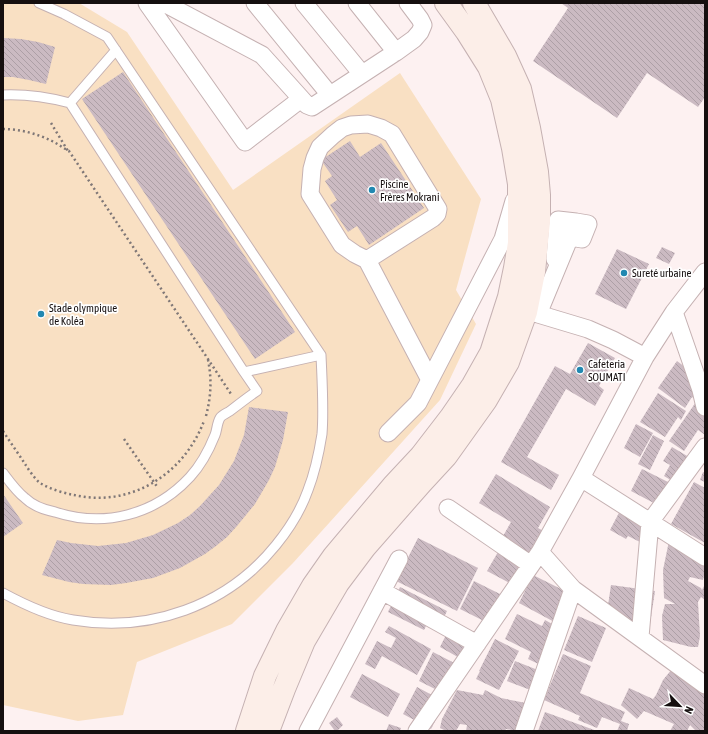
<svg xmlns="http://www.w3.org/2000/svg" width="708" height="734" font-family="'Asap Condensed',sans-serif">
	<defs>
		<pattern id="building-back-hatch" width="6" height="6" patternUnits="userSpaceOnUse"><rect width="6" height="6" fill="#cbbac2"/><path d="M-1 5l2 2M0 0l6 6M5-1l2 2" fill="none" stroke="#ad9fa6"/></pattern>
	</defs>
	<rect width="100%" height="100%" fill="#fdf1f1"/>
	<path fill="#f9e0c3" d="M3,3H79L127,32L233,190L400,73L481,199L456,290L476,324L440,400L293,563L232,624L137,662L123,715L78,721L3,705Z"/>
	<path fill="url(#building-back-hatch)" d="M561,3H705V97L698,107L647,73L617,118L533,61L568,8Z
		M3,38L21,39L38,42L55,47L46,84L29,80L13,77H3Z
		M123,72L295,332L255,359L82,99Z
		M350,141L360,157L381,143L424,208L369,245L357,226L348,232L330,205L337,200L325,181L332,176L321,160Z
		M662,247L675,253L669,264L656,258Z
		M617,249L649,264L626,309L595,294Z
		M588,343L615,358L599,386L604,390L595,406L566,389L527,457L559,475L551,490L501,462L555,366L570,374Z
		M677,361L705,382L699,402L692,397L685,408L658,388Z
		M658,393L686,411L681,420L678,417L665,437L640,422Z
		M696,402L705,414V435L698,430L684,451L669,441Z
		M249,407L288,412L283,440L275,467L269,480L255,504L237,526L227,537L216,546L205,554L180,568L153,578L126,583L111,585L83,584L69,582L42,575L57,540L71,543L98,546L126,543L153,535L178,523L190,515L200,506L219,485L234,461L244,435Z
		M636,424L653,433L640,457L624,448Z
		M653,435L664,441L650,470L638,464Z
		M672,447L699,463L684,488L664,476L670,465L663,461Z
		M642,469L680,488L669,511L631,491Z
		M703,472L705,473V482L700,480Z
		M496,474L550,507L538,528L547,533L533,557L502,538L511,522L479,503Z
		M694,482L705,488V543L671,524Z
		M3,494L23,523L3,537Z
		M622,507L660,527L650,547L628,536L626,539L610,530Z
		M418,538L478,568L457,611L396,581Z
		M669,541L705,555V571L703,580L690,577L688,581L701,588L702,590L705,584V600L701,597L698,602L700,636L698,647H691L663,640L662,616L665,604H675L664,598L663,570Z
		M502,545L531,560L517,587L487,571Z
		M533,575L567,592L558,624L519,603Z
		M474,581L502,595L488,623L460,609Z
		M611,585L655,591L648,637L606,619Z
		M400,587L447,611L439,627L428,622L424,630L388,612Z
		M517,614L542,626L545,620L554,625L549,669L528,659L531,652L505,639Z
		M578,616L606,628L592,662L564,650Z
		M453,621L486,638L472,665L440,647Z
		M389,626L431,649L417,675L382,656L375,669L365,664L377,641L391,648L396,638L385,632Z
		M495,639L519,651L499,690L476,679L480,671H479Z
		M433,652L462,667L447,695L419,681Z
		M563,654L591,666L580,693L625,712L621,721L629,724L627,731H617L620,724L602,717L597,728L578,720L580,716L544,700Z
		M515,661L548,674L541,694L507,681Z
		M672,669L705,691L704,696L705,697V731H696L690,725L687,731H670L674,724L644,711L637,719L621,705L629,688L653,699L656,695L663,680Z
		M362,674L400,694L388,717L350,697Z
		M417,687L445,702L431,729L403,714Z
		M457,690L483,695L485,690L501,698L531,704L517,731L506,729L505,731H466L467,725L460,724L456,731H446L440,728L442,719Z
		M545,712L597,731H538Z
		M337,717L343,725L337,731H335L329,723Z
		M389,724L401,728L400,731H386Z"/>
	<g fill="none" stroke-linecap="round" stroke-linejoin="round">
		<g stroke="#c5b1b2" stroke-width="11">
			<path id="lane" d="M116,50L70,103L244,372L321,355
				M3,95C27,94 47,97 70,103
				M3,473C9,481 17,492 25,498C32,505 45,510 55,512C104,528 155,515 190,477C201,465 209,450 215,435C217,430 217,423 220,418C222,415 227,413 230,411C239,404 248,397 257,391L244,372
				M3,593C25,605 48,616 73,620C150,633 227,606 276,545C289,529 301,510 308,490C315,472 319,453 322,434C324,409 322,380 321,355L107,37L64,14L39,3"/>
		</g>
		<g stroke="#c5b1b2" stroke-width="19">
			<path id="street" d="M147,3L245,142L301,99
				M164,3L262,55L307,105L312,107L396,52L414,39L420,32L423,25L420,19L408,3
				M255,3L330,95
				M304,3L362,74
				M357,3L396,52
				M555,259L558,220L576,222
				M367,260L355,254L342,245L310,194L312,169L315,158L320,147L333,135L342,128L351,125L368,124L381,128L392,134L438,209L437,214L433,218L367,260L430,380
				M514,309L538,314L588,329L613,340L645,357
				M674,312L701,390L705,407
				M538,314L576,222L588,224L582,239L570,237
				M388,433L418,403L503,239L514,201
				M581,478L705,557
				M448,508L531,565
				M540,552L573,589L705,685
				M382,591L477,644
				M640,637L650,522L705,447
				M308,731L399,559
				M417,731L540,552L581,478L645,357L674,312L705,272
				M524,731L573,589"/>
		</g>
		<g stroke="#c5b1b2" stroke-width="24">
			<path id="secondary" d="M247,731L265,676L287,631L313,586L334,556L393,486L421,456L451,417L473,385L491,353L509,297L515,268L519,243V184L513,148L502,99L489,67L467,32L446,3
				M268,731L284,689L304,641L338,583L365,547L422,482L446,456L486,400L508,362L526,312L534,272L539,221V195L537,172L529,128L520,89L505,56L474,3"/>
		</g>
		<path stroke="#7f7777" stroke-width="2.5" stroke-dasharray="2 3" stroke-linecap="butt" d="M51,123L68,151
			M3,129C20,129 38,134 52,141C58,144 63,148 69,151L206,356L231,394
			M206,416C211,397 212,379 208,360
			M3,431C10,442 18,453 25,464C29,470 34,478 40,483C50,489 63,493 74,495C131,508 184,474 204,421
			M124,439L158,488"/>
		<use href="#lane" stroke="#fff" stroke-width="9"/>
		<use href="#street" stroke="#fff" stroke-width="17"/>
		<use href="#secondary" stroke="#fceee8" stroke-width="22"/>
	</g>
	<g fill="#2188b1" stroke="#fff" stroke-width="1.5">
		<circle cx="372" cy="190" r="4"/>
		<circle cx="624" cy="273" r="4"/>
		<circle cx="41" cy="314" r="4"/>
		<circle cx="580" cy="370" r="4"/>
	</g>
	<g text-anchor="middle" stroke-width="3.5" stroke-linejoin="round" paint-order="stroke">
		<g font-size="11" fill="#150f0f" stroke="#fff" text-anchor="start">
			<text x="380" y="188">Piscine<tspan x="380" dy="13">Frères Mokrani</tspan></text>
			<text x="632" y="277">Sureté urbaine</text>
			<text x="49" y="312">Stade olympique<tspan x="49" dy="13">de Koléa</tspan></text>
			<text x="588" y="368">Cafeteria<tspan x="588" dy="13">SOUMATI</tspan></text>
		</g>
	</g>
	<rect width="708" height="734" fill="none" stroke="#150f0f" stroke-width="8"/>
	<g transform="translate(680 706) rotate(115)" stroke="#ffffff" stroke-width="3" paint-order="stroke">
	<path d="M0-3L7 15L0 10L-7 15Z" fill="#150f0f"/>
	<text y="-6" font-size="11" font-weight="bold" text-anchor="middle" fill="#150f0f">N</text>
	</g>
</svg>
